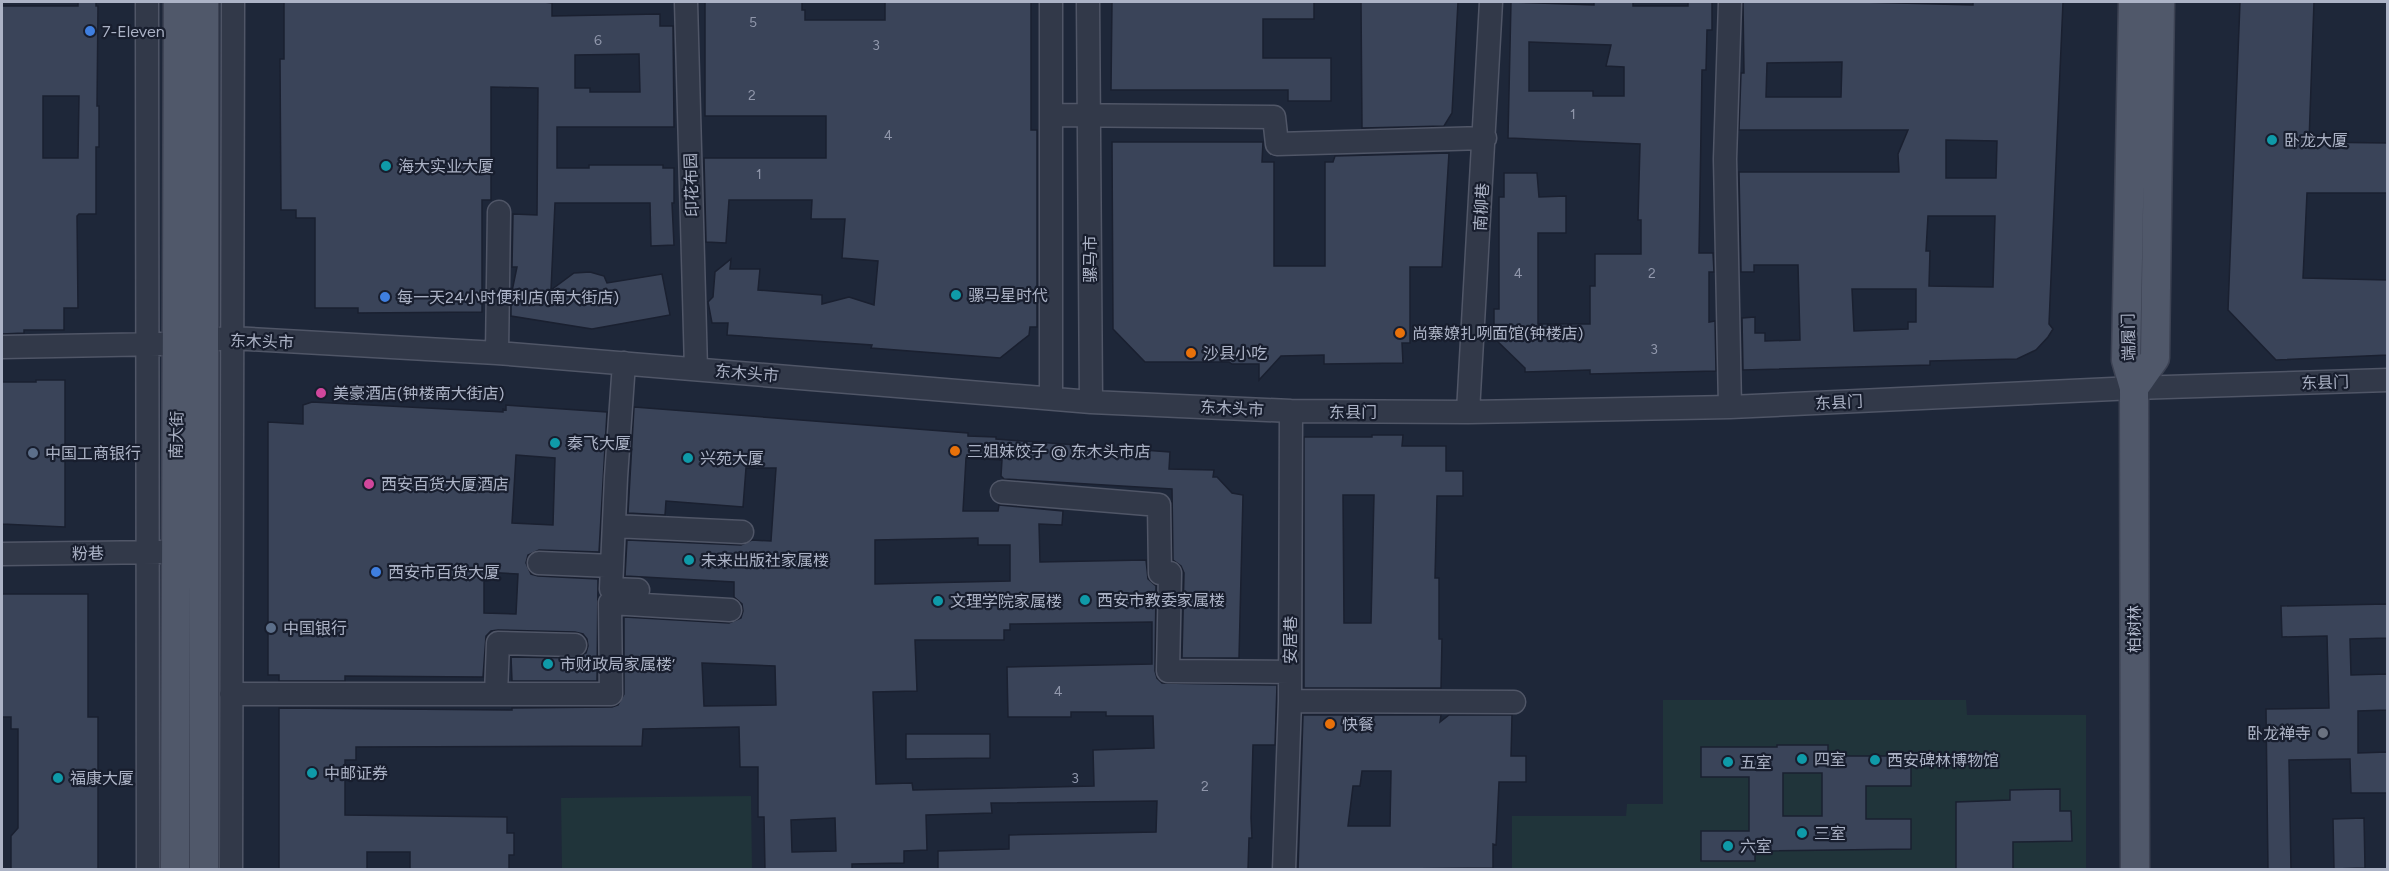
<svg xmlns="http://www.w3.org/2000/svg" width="2389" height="871" font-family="Figtree,'Noto Sans SC',sans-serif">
	<rect width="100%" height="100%" fill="#1e2739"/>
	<path fill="#20343a" d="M1663,700H1966L1967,715H2086V869H1512V816H1626L1627,804H1663Z
		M751,796L752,869H562L561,798Z"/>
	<path fill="#3a4459" stroke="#1a2030" stroke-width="1.5" fill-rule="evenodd" d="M78,2H96V6H98L97,106H99V147H96V214H79L77,216L78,308H64V330H24V333L2,334V6H78ZM43,96H79L78,158H43Z
		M284,2H544L552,3V16L660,14V26H673L674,127H557V168H589V165H663V168H674V203H672L674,245L651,246L650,203H555L551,290L574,273L590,272L604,276L607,283L662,274L670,315L592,329L511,316V296L517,267H512L513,214L537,215L538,88L491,87V200H482V312L358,313V308H315V218H296V210H281L280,59H284ZM639,54L640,92H590V88H575V55Z
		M705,2H802V10H805V20H885V2H1031V130H1037V327H1030L1029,335L1000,358L871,348L872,345L727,335L728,323H712L708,302L713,297L715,272L731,259L730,269H760L758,290L822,295V304L849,297L874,305L878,261L842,258L845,219H811L812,200H729L726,243L706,242L704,158H826V116H705Z
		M1112,2H1314V19H1263V58H1331V101H1288V90H1111Z
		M1361,2H1458L1452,113L1444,126L1362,128Z
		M1511,2L1594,5V2H1633V6H1688V2H1712V30H1707L1706,70H1702L1699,253H1713L1714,272H1709V322L1715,321L1716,371L1590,374V370L1525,372V368L1492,336L1494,332V309H1499V197H1504V173H1537L1539,197L1566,196V233H1538V324H1590V286H1595V254H1641V220H1638L1640,144L1508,138ZM1529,42L1611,45L1606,66L1624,67V96H1593V91H1529Z
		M1743,2H1860L1973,5V2H2063L2049,324L2053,329L2048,337L2036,350L2017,359L1930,361V365L1743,370L1742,318L1755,317V333H1765V341L1800,340L1798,265H1754V272H1741L1739,172H1899L1898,154L1908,130H1739L1741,73H1744ZM1842,62L1841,97H1766L1767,63ZM1946,140L1997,141L1996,178H1946ZM1928,216H1995L1993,287L1929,286L1930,251H1926ZM1852,289H1916V322H1908V329L1854,331Z
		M2240,2H2314L2309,142L2388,143V193H2307L2303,278L2388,280V355L2276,360L2228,310Z
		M1112,142H1263L1262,162H1274V266H1325V162H1333L1335,156L1449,153L1442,267H1410V343H1402L1403,363L1324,364V355L1281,356L1259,380V364H1232L1229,362H1145L1113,329Z
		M36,380H65V527L2,524V382H36Z
		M312,402L503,412V409L506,410V405L607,412L599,552L539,550L528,555L526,563L531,574L538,576L598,579L597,681H512L511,657L575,658L586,653L588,646L587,639L583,634L575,632L498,630L491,631L486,636L483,677L345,676V681H279V675H268V422L303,424V405ZM516,455L555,458L553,525L512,523ZM484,572L518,574L516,614L484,613Z
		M634,407L968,433V436L996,437V439L1170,452L1169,469L1214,470L1213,477H1217L1232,493L1243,495L1239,658H1182L1184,573L1181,566L1173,560L1172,489L1004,479L1001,476L1002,460L966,458L963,511H998L999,505L1063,511L1062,525L1039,524L1040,562L1146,560L1148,579L1156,586L1155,671L1157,678L1162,683L1277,685L1275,745H1253L1251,818L1252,838H1249L1248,870H938V851L1009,849V835L1156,832L1157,801L991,803L992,813L926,815L927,850L904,851V863L852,864V870H765L764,817H758V767H740L739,727L643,729L642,746L356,747V760H345V815L507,817V833H514V855H509V870H410V852H367V870H279V708L512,710V708L612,707L618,705L624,694V617L729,623L741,618L743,611L742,604L734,597V582L625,576L627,540L741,545L752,540L771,541L776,468H746L743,507L666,501L665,515L628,513ZM978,538V545H1010V581L875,584V540ZM1152,622V664L1007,667L1008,717H1071V712H1106V716H1153L1154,748L1093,750L1094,786L913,790L912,783L876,784L873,692L917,691L915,640H1004V630H1010V624ZM702,663L775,666L776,705L704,706ZM835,818L836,851L792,852L791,820Z
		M1372,435H1403L1402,446H1446V471H1463V496H1437L1435,578H1439V639H1442L1441,688H1304V437H1372ZM1343,495H1374L1371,623H1344Z
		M2,594H88V717H98V870H11V836L18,828V729H11V717H2Z
		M2388,604V638L2350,639L2351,675L2388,674V710L2358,711V753L2388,752V793H2351L2350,759L2289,760L2291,870H2268L2266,709L2329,708L2327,636L2282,637L2281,606Z
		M1303,715H1441L1440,722L1449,715H1512L1511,756H1526V782H1499L1496,845L1493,844V868L1298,870ZM1362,771H1391L1390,826H1348L1353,786H1360Z
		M906,734H990V758L906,759Z
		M1777,745H1828V756H1911V786H1866V819H1911V849L1755,851V861H1701V831H1749V777H1701V747H1777ZM1783,773H1822V816H1783Z
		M2060,789V811H2071L2072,841L2013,842V870H1956V802L2010,800V790Z
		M2364,818L2365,868L2334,869L2333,819Z"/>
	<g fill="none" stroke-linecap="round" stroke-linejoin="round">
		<g stroke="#505667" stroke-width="25">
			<path id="minor" d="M147,2L148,870
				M686,2L696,369
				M1051,2V398
				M1088,2L1091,402
				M1730,2L1725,159L1730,407
				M1051,115L1274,117L1277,144L1485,138
				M204,340L232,338L497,353L1091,402L1291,411L1468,412L1730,407L2134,388L2388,380
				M2,347L162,344
				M497,353L499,212
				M624,363L616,477L611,589L638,590
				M1468,412L1491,2
				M1002,492L1159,505L1160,573H1170L1168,671L1290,672
				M614,526L742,532
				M2,554L162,552
				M539,563L612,566
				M231,694H611L610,603L730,610
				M496,694L498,643L575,645
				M1290,701L1514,702
				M231,870L233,2
				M1284,870L1290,701L1291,411"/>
		</g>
		<g stroke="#3c4253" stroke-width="31">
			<path id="major" d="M2133,2L2126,360L2134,388L2135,870
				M2134,388L2155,358L2160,2
				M175,870L178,2
				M204,870V2"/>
		</g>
		<use href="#minor" stroke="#323949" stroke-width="22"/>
		<use href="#major" stroke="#50586a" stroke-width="28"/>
	</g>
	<g fill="#3f7fe0" stroke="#181e2e" stroke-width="2">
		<circle cx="90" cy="31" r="6"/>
		<circle cx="385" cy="297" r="6"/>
		<circle cx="376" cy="572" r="6"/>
	</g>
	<g fill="#0f9aa8" stroke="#181e2e" stroke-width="2">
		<circle cx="2272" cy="140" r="6"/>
		<circle cx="386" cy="166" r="6"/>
		<circle cx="956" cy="295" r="6"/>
		<circle cx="555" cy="443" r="6"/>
		<circle cx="688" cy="458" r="6"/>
		<circle cx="689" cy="560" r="6"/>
		<circle cx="1085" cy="600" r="6"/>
		<circle cx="938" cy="601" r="6"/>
		<circle cx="548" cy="664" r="6"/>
		<circle cx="1802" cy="759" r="6"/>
		<circle cx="1875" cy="760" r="6"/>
		<circle cx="1728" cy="762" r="6"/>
		<circle cx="312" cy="773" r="6"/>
		<circle cx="58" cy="778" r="6"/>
		<circle cx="1802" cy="833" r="6"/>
		<circle cx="1728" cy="846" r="6"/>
	</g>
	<g fill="#e8710a" stroke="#181e2e" stroke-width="2">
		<circle cx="1400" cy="333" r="6"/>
		<circle cx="1191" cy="353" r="6"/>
		<circle cx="955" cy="451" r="6"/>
		<circle cx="1330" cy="724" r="6"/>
	</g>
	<g fill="#d1479c" stroke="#181e2e" stroke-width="2">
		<circle cx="321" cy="393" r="6"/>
		<circle cx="369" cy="484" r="6"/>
	</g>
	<g fill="#5c6f8a" stroke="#181e2e" stroke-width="2">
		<circle cx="33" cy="453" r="6"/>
		<circle cx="271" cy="628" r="6"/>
	</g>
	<circle fill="#6b7280" stroke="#181e2e" stroke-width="2" cx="2323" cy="733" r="6"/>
	<g text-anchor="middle" stroke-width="4.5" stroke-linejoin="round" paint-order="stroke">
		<g font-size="14" fill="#9097ab">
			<text x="753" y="27">5</text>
			<text x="598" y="45">6</text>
			<text x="876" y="50">3</text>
			<text x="752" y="100">2</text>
			<text x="1573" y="119">1</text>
			<text x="888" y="140">4</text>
			<text x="759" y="179">1</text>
			<text x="1518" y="278">4</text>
			<text x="1652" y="278">2</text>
			<text x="1654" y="354">3</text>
			<text x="1058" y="696">4</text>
			<text x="1075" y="783">3</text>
			<text x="1205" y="791">2</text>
		</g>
		<g font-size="16" fill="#acb3c6" stroke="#181e2e" text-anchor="start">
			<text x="102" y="37">7-Eleven</text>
			<text x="2284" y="146">卧龙大厦</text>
			<text x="398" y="172">海大实业大厦</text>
			<text x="968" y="301">骡马星时代</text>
			<text x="397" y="303">每一天24小时便利店(南大街店)</text>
			<text x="1412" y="339">尚寨嫽扎咧面馆(钟楼店)</text>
			<text x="1203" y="359">沙县小吃</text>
			<text x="333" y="399">美豪酒店(钟楼南大街店)</text>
			<text x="567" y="449">秦飞大厦</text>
			<text x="967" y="457">三姐妹饺子 @ 东木头市店</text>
			<text x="45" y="459">中国工商银行</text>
			<text x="700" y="464">兴苑大厦</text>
			<text x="381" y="490">西安百货大厦酒店</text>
			<text x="701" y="566">未来出版社家属楼</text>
			<text x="388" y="578">西安市百货大厦</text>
			<text x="1097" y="606">西安市教委家属楼</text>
			<text x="950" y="607">文理学院家属楼</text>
			<text x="283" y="634">中国银行</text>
			<text x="560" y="670">市财政局家属楼‘</text>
			<text x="1342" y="730">快餐</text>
			<text x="2311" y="739" text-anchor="end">卧龙禅寺</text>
			<text x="1814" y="765">四室</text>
			<text x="1887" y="766">西安碑林博物馆</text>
			<text x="1740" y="768">五室</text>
			<text x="324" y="779">中邮证券</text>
			<text x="70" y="784">福康大厦</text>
			<text x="1814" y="839">三室</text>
			<text x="1740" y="852">六室</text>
		</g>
		<g font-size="16" fill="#acb3c6" stroke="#181e2e">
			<text transform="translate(691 185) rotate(-92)" y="6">印花布园</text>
			<text transform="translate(1481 207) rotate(-87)" y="6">南柳巷</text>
			<text transform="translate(1090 259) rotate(-90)" y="6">骡马市</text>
			<text transform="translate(2128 337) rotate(-91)" y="6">端履门</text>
			<text transform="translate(262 341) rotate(2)" y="6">东木头市</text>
			<text transform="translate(747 373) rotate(5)" y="6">东木头市</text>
			<text transform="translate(2325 382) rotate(-2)" y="6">东县门</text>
			<text transform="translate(1839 402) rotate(-3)" y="6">东县门</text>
			<text transform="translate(1232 408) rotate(3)" y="6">东木头市</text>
			<text x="1353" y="418">东县门</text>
			<text transform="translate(176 435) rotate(-89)" y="6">南大街</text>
			<text transform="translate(88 553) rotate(-1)" y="6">粉巷</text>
			<text transform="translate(2134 629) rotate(-90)" y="6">柏树林</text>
			<text transform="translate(1290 640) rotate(-90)" y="6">安居巷</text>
		</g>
	</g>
	<rect width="2389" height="871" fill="none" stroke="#acb3c6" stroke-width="6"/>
</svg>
